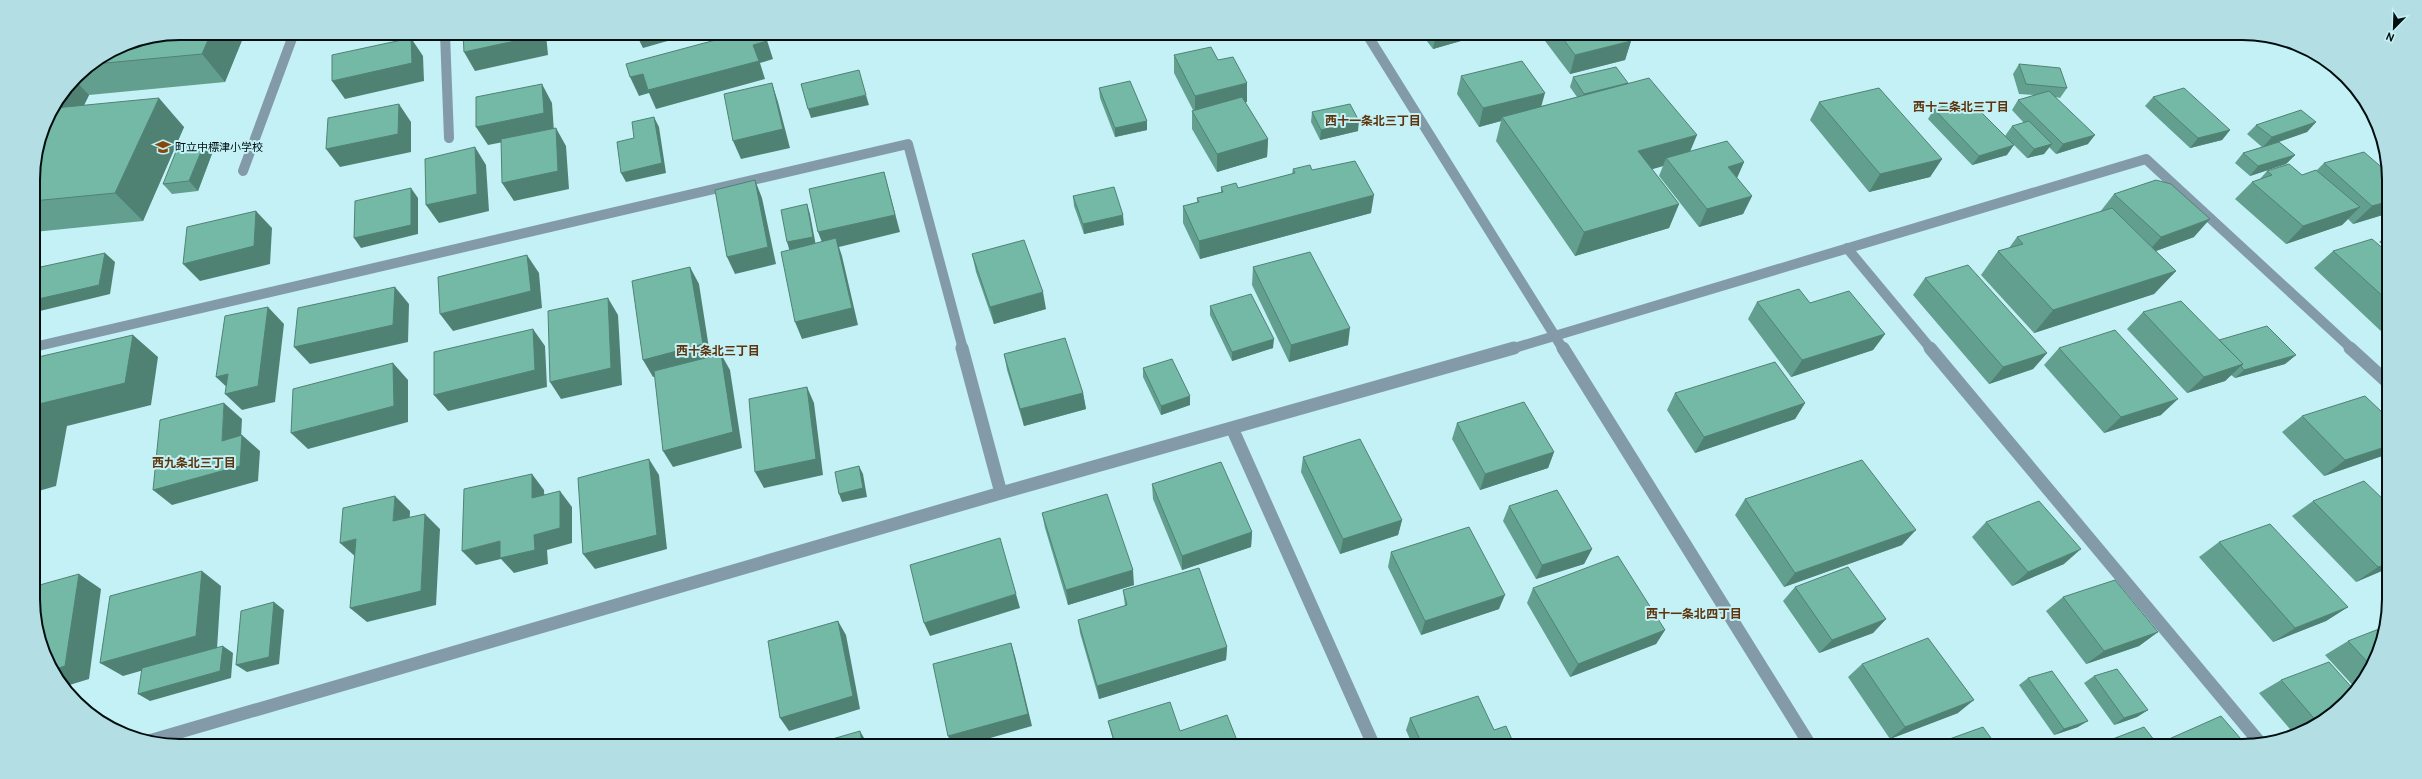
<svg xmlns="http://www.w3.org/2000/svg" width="2422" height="779" font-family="Overpass,'Noto Sans JP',sans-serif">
	<rect width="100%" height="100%" fill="#c3f1f6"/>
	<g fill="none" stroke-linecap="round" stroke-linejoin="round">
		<path stroke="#839ba9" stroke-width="10" d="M445,34L449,138
			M1368,36L1563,349
			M243,171L294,33
			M1847,248L1931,349
			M34,347L908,144L963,349
			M1511,349L2146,159L2352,349"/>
		<path stroke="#839ba9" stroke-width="13" d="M962,348L1001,493
			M1563,348L1810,745
			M1930,348L2261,744
			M2350,348L2385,380
			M1232,428L1373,744
			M149,741L1001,493L1514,348"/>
	</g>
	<path fill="#639f8f" d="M180,33H245L225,82L89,95L84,105L184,127L143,221L34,232L33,170L44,123L76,76L124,44Z
		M1423,36H1478L1433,49Z
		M1543,36H1628L1631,41L1625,60L1570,74L1542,37Z
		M1174,55L1247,83V102H1245L1268,139L1267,157L1217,172L1192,129V111L1193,110L1174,73Z
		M2019,64L2067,88L2060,98L2056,97L2088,144L2056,154L2049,147L2044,154L2027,158L2005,136L2012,126L2024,123L2012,110L2018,100L2035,95L2019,94L2013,74Z
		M1461,76L1541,106L1577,97L1570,87L1573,77L1628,83L1690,152L1744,162L1737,178L1752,196L1743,214L1699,227L1659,176L1663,166L1652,169L1679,204L1669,228L1575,256L1496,141L1501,121L1479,127L1457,94Z
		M1099,88L1147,130L1115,137L1100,98Z
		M2153,97L2230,130L2222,140L2190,148L2145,106Z
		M1819,102L1942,159L1930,177L1869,192L1810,120Z
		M1934,109H1956L2007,155L1972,165L1928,119Z
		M1312,112L1358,131L1320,140L1311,122Z
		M2316,122L2307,132L2279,142L2295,155L2286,164L2250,176L2235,163L2243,153L2262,147L2247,134L2256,125Z
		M205,142L213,151L198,191L172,194L163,184Z
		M2324,163L2386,214L2353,224L2348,219L2342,225L2286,244L2235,199L2252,182L2260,179L2267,171L2302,175L2316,171Z
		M1293,169L1312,170L1371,213L1200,259L1183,223V206L1197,202V198L1221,192V187L1238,188L1292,174Z
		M2114,194L2194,237L2156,251L2176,271L2154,294L2034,333L1981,275L1998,251L2009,248L2017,237L2100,212Z
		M1073,196L1124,225L1084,234L1074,206Z
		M2386,236V247L2379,242Z
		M2333,251H2386L2385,334H2384L2314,268Z
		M972,254L1046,309L994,324L976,272Z
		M1253,267L1348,345L1289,362L1252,285Z
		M1925,278L2047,353L2033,369L1989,384L1913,295Z
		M1757,302L1810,303L1885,334L1873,350L1791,377L1748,319Z
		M1210,306L1273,348L1232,361L1210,315Z
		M2143,312L2219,340L2296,355L2285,364L2235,378L2231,375L2225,381L2187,393L2127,329Z
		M2059,348L2161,415L2104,433L2044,365Z
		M1004,354L1083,393L1086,409L1024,426L1007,370Z
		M1143,368L1190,405L1161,415L1143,377Z
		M1675,393L1805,403L1795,419L1695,453L1667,410Z
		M2302,416L2385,455L2324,476L2282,432Z
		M1457,423L1554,452L1548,468L1480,490L1452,439Z
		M1303,457L1402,520L1398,535L1340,554L1301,472Z
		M1152,484L1252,532L1251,547L1182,570L1153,499Z
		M1745,499L1902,545L1784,587L1735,515Z
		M2313,501L2384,570L2356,582L2292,516Z
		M1509,506L1592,549L1584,564L1536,579L1503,521Z
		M1042,513L1134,585L1068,605L1045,528Z
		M1986,522L2064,564L2012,586L1972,537Z
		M2219,542L2348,607L2326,621L2273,642L2199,557Z
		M1391,552L1499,609L1421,635L1388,567Z
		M1795,587L1886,619L1873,633L1819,653L1783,601Z
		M1533,588L1665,630L1656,644L1570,677L1527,603Z
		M1123,590L1227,647L1226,660L1099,699L1080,633L1078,620L1125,606Z
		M2063,597L2158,632L2139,646L2086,664L2046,611Z
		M2384,637L2364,681L2356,689L2325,655L2348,641Z
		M1862,664L1958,713L1890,739L1848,677Z
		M2094,676L2148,710L2137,717L2114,725L2084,683Z
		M2028,678L2078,727L2054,735L2019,685Z
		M2281,680L2332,716L2295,735L2259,693Z
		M1410,718L1494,730L1514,744H1412L1406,730Z
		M1108,721L1180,731L1238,743H1114L1111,733Z
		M2169,739L2247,746L2159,745Z
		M1941,742L1996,745H1937Z"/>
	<path fill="#508274" d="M211,33H245L225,82L202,54Z
		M538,34H546L548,55L475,71L464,52Z
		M628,34H692L643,48L637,36L629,38Z
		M765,34L773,59L760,63L765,79L656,109L649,93L639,96L630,77L753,45Z
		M1017,35H1033L1018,39Z
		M1446,36H1478L1433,49L1435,39Z
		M411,38L423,56L424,81L345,99L332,81Z
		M1631,41L1625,60L1570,74L1575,55Z
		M74,79L89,95L68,138L48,118Z
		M772,83L778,102L790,148L741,159L733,141Z
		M1247,83V102L1195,114V96Z
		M1628,83L1581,103L1584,94Z
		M542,84L552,103L554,132L488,145L476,127Z
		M1545,93L1540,111L1502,117L1501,121L1479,127L1483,108Z
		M866,95L869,105L811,118L808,109Z
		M159,98L184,127L143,221L115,193Z
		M399,104L411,122V152L340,167L326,149Z
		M654,117L659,127L666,173L626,182L621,173Z
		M1147,121V130L1115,137V128Z
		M1359,121L1358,131L1320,140L1321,130Z
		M2316,122L2307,132L2263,147L2272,137Z
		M556,128L566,146L569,189L514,201L502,183Z
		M2230,130L2222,140L2190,148L2198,138Z
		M1697,135L1687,159L1666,158L1663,166L1629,176L1638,151Z
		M2095,135L2088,144L2056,154L2063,144Z
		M1268,139L1267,157L1217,172V154Z
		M205,142L213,151L198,191L189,181Z
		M2052,144L2044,154L2027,158L2034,149Z
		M2014,145L2007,155L1972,165L1979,156Z
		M475,147L486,165L489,211L439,223L426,205Z
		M2295,155L2286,164L2250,176L2258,166Z
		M1942,159L1930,177L1869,192L1880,174Z
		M1744,162L1736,180L1728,167Z
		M884,172L900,232L839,247L842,256L858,325L802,339L795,322L825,250L818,232Z
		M755,180L762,198L776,264L735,274L727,257Z
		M411,188L418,198V234L361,248L354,238Z
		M1374,195L1371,213L1200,259L1199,241Z
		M1752,196L1743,214L1699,227L1707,209Z
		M2386,202V214L2353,224L2372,206Z
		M807,204L810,214L816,246L790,252L787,242Z
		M1679,204L1669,228L1575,256L1584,232Z
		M2360,207L2342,225L2286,244L2303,226Z
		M256,211L272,228L270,264L200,281L183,264Z
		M1123,215L1124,225L1084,234L1083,224Z
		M2210,219L2194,237L2145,255L2161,237Z
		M105,253L115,262L110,294L40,311L34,306V300Z
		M527,255L539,273L542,308L453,331L440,314Z
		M690,267L699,284L711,361L653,377L643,360Z
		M2176,271L2154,294L2034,333L2053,310Z
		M395,287L409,304L408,342L310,364L294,347Z
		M1043,292L1046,309L994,324L990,307Z
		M608,298L618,315L622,385L561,399L550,382Z
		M268,307L284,324L275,402L242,410L225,394L232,392L216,377Z
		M1350,328L1348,345L1289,362L1291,345Z
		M533,329L545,346L547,387L448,411L434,395Z
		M1885,334L1873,350L1791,377L1802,360Z
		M133,335L158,357L151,405L67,426L56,486L35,492V425L39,404Z
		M1274,339L1273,348L1232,361V352Z
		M2047,353L2033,369L1989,384L2003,367Z
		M721,354L730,370L742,448L673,467L663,451Z
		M2296,355L2285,364L2235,378L2244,370Z
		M393,363L408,380V422L308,449L291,433Z
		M2243,364L2225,381L2187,393L2204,377Z
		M807,387L814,403L823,475L764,488L755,472Z
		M1083,393L1086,409L1024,426L1020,409Z
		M1190,396V405L1161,415V406Z
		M2178,399L2161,415L2104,433L2121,417Z
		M224,403L242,419L240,457L222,441Z
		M1805,403L1795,419L1695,453L1704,437Z
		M242,435L260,451L258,481L172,505L153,490Z
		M2385,447V455L2324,476L2345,460Z
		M1554,452L1548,468L1480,490L1485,474Z
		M649,459L659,475L667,549L595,569L583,554Z
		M859,466L863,474L867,497L842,502L839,494Z
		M532,474L544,490L545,514L532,498Z
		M560,491L572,507V543L547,550L548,564L514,573L501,559L476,565L462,551L500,541L534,535Z
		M395,496L410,511L409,536L393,521Z
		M425,514L440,529L436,605L367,622L350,608Z
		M1402,520L1398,535L1340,554L1343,539Z
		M1916,530L1902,545L1784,587L1795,573Z
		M1252,532L1251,547L1182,570V556Z
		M356,539L357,558L340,543Z
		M1592,549L1584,564L1536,579L1542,565Z
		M2081,549L2064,564L2012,586L2028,572Z
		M2384,565V570L2356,582L2378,567Z
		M1133,570L1134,585L1068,605L1066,590Z
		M202,571L221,586L217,649L123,676L100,663Z
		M79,574L101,589L89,679L63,687L52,670Z
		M1016,594L1020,608L930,636L924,623Z
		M1505,595L1499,609L1421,635L1425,621Z
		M274,602L284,610L279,664L247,672L236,665Z
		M2348,607L2326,621L2273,642L2295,628Z
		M1886,619L1873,633L1819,653L1832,640Z
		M838,621L846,635L860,709L789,731L780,718Z
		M1665,630L1656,644L1570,677L1578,664Z
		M2158,632L2139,646L2086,664L2104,651Z
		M1011,643L1015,656L1032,726L973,743H951L948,736Z
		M223,646L233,653L231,678L150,701L138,694Z
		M1227,647L1226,660L1099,699L1097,686Z
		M1974,700L1958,713L1890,739L1905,727Z
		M2148,710L2137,717L2114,725L2124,718Z
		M2088,721L2078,727L2054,735L2064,729Z
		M860,731L867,743H862Z"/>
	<path fill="#73b9a6" stroke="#508274" d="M180,33H211L202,54L95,64L124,44Z
		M463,34H538V36L464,52Z
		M738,34H764L767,41L753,45L759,61L648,90L643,74L630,77L626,64Z
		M1432,36H1446L1435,39Z
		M1561,36H1628L1631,41L1575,55Z
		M411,38L412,63L332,81V55Z
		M1211,47L1218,60L1233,57L1247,83L1195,96L1174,55Z
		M1522,61L1545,93L1483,108L1461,76Z
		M2019,64L2060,68L2067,88L2026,84Z
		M1616,67L1628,83L1584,94L1573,77Z
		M859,70L866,95L808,109L801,84Z
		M1649,78L1697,135L1638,151L1679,204L1584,232L1502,117Z
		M1130,81L1147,121L1115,128L1099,88Z
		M772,83L783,129L733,141L724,94Z
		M542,84L544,113L476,127V97Z
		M1879,88L1942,159L1880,174L1819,102Z
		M2184,88L2230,130L2198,138L2153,97Z
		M2049,91L2095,135L2063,144L2018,100Z
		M1242,97L1268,139L1217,154L1192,111Z
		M159,98L115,193L33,201V170L44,123L55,108Z
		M399,104L398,134L326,149L328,118Z
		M1350,104L1359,121L1321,130L1312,112Z
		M1951,104L1956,109L1973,104L2014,145L1979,156L1934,109Z
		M2301,110L2316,122L2272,137L2256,125Z
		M654,117L662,163L621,173L617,142L634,138L632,122Z
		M2029,121L2052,144L2034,149L2012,126Z
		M556,128L558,171L502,183L501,139Z
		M1727,141L1744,162L1728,167L1752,196L1707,209L1666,158Z
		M205,142L189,181L163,184L179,144Z
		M2279,142L2295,155L2258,166L2243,153Z
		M475,147L477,194L426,205L425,159Z
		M2364,152L2386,171V202L2372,206L2324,163Z
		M1355,161L1374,195L1199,241L1183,206L1199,202L1197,198L1223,192L1221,187L1236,183L1238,188L1295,173L1293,169L1310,165L1312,170Z
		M2289,164L2302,175L2316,170L2360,207L2303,226L2252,182L2272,175L2267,171Z
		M884,172L895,215L818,232L809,189Z
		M755,180L768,247L727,257L715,190Z
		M2156,180L2171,184L2210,219L2161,237L2114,194Z
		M1114,187L1123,215L1083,224L1073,196Z
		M411,188V225L354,238L355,201Z
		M807,204L813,237L787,242L781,210Z
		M2112,208L2176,271L2053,310L1998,251L2023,244L2017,237Z
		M256,211L254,246L183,264L187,227Z
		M836,238L852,308L795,322L781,252Z
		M2372,239L2386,251V299L2333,251Z
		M1024,240L1043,292L990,307L972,254Z
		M1310,252L1350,328L1291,345L1253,267Z
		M105,253L99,285L34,300V279L36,268Z
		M527,255L531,291L440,314L438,277Z
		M1968,265L2047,353L2003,367L1925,278Z
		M690,267L703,344L643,360L632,281Z
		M395,287L393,325L294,347L298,308Z
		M1799,289L1810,303L1849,291L1885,334L1802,360L1757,302Z
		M1251,294L1274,339L1232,352L1210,306Z
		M608,298L611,368L550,382L548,311Z
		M2181,301L2243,364L2204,377L2143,312Z
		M268,307L258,386L225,394L228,374L216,377L225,316Z
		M2267,326L2296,355L2244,370L2241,366L2243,364L2219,340Z
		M533,329L535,370L434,395V352Z
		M2115,330L2178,399L2121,417L2059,348Z
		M133,335L125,383L39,404L35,425L34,358Z
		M1065,338L1083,393L1020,409L1004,354Z
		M721,354L733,432L663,451L654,371Z
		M1172,359L1190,396L1161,406L1143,368Z
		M1775,362L1805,403L1704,437L1675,393Z
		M393,363L394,406L291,433L293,389Z
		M807,387L816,459L755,472L749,399Z
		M2365,396L2385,415V447L2345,460L2302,416Z
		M1524,402L1554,452L1485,474L1457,423Z
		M224,403L222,441L242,435L240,466L153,490L160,420Z
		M1360,439L1402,520L1343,539L1303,457Z
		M649,459L657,535L583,554L578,478Z
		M1862,460L1916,530L1795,573L1745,499Z
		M1221,462L1252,532L1182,556L1152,484Z
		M859,466L863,488L839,494L835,472Z
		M532,474V498L560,491V528L534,535L535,550L500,558V541L462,551L464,489Z
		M2364,481L2385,501L2384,565L2378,567L2313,501Z
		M1557,490L1592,549L1542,565L1509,506Z
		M1107,494L1133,570L1066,590L1042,513Z
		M395,496L393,521L425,514L421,591L350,608L356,539L340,543L343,508Z
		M2039,501L2081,549L2028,572L1986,522Z
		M2270,524L2348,607L2295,628L2219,542Z
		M1469,527L1505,595L1425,621L1391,552Z
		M1000,538L1016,594L924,623L910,565Z
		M1618,556L1665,630L1578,664L1533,588Z
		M1848,567L1886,619L1832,640L1795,587Z
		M1199,568L1227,647L1097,686L1078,620L1127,605L1123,590Z
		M202,571L196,636L100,663L110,596Z
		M79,574L65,666L52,670L48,664L36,628V586Z
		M2115,580L2158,632L2104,651L2063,597Z
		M274,602L269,657L236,665L241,611Z
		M838,621L853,696L780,718L768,641Z
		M2384,627V637L2371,666L2348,641Z
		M1928,638L1974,700L1905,727L1862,664Z
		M1011,643L1028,714L948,736L933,664Z
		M223,646L220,671L138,694L142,668Z
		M2329,662L2355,691L2332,716L2318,723L2281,680Z
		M2117,669L2148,710L2124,718L2094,676Z
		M2052,671L2088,721L2064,729L2028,678Z
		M1478,696L1494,730L1506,726L1514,744H1422L1410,718Z
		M1170,702L1180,731L1227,715L1238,743H1115L1108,721Z
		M2221,716L2247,746H2174L2169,739Z
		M1983,727L1996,745H1943L1941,742Z
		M2144,727L2158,745H2097Z
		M860,731L862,743L822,742Z
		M1308,740L1310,744H1296Z"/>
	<defs>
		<g id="school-bare" transform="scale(1.2)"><path d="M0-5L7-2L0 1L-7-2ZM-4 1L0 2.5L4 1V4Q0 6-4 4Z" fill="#87490b" stroke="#c3f1f6" stroke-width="2.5" paint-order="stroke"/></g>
	</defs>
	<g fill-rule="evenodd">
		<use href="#school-bare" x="163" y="147"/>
	</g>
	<g text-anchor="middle" stroke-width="4" stroke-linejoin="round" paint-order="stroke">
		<g font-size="11" fill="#010e10" stroke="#c3f1f6" text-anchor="start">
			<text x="175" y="151">町立中標津小学校</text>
		</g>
		<g font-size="12" font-weight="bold" fill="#5f340c" stroke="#c3f1f6">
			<text x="1961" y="111">西十二条北三丁目</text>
			<text x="1373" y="125">西十一条北三丁目</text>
			<text x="718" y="355">西十条北三丁目</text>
			<text x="194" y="467">西九条北三丁目</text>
			<text x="1694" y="618">西十一条北四丁目</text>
		</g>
	</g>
	<path d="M0 0H2422V779H0ZM180 40H2242A140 140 0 0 1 2382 180V599A140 140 0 0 1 2242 739H180A140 140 0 0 1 40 599V180A140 140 0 0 1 180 40Z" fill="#b3dfe4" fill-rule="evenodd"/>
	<path fill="none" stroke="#010e10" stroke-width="2" d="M180 40H2242A140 140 0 0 1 2382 180V599A140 140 0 0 1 2242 739H180A140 140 0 0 1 40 599V180A140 140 0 0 1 180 40Z"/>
	<g transform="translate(2394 28) rotate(203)" stroke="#c3f1f6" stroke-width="3" paint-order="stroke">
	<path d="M0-3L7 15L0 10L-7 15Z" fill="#010e10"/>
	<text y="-6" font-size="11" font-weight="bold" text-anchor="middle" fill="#010e10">N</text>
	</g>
</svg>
